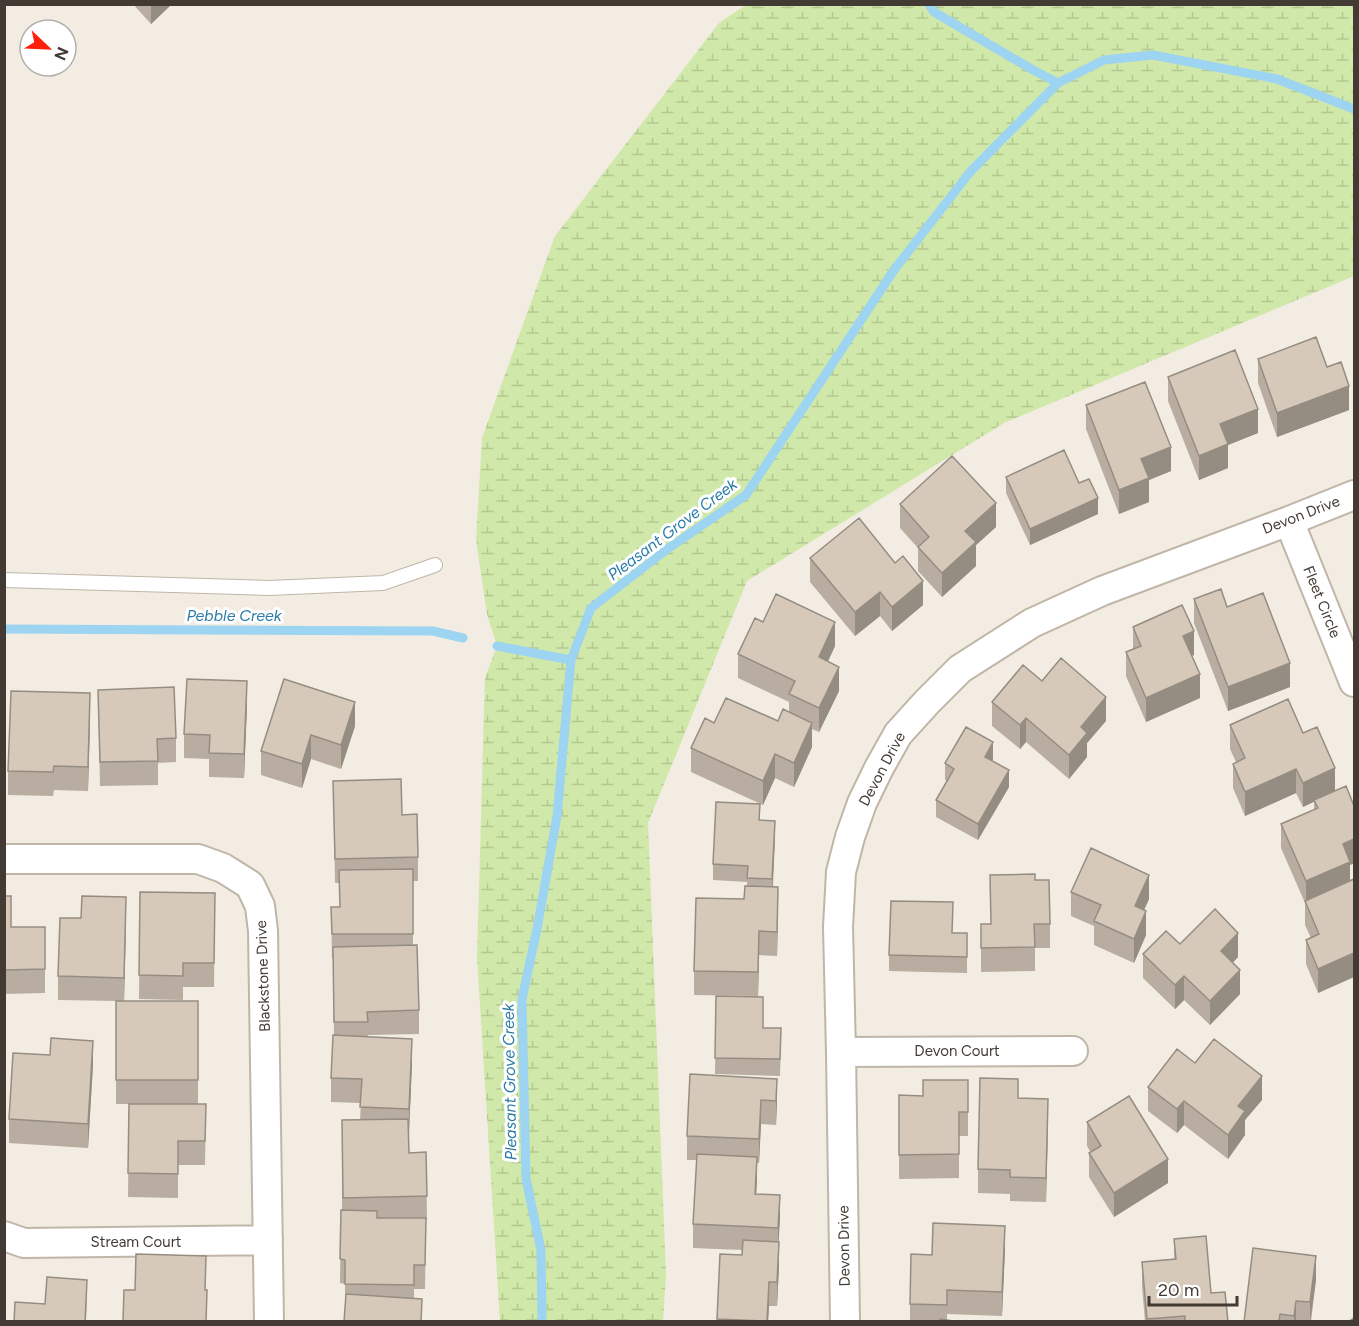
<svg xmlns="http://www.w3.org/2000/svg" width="1359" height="1326" font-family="Figtree,sans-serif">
	<defs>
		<pattern id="wetland-marsh" width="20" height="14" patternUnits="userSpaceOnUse" patternTransform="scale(1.5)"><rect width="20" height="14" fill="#d0e8a9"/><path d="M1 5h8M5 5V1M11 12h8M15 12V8" fill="none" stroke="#b4c892"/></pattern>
	</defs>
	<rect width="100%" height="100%" fill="#f2ece2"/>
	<path fill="url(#wetland-marsh)" d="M746,5H1354V276L1004,423L747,581L648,823L666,1275L663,1321H500L477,958L485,678L497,646L487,614L476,540L482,438L555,236L719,23Z"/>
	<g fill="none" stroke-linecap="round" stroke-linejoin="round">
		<path stroke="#9cd4f1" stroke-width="9" d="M929,4L934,12L1033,70L1058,83
			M4,629L433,631L463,638
			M497,646L571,660
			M542,1322L541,1250L526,1179L522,999L537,929L557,816L571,660L591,608L666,550L746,495L894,270L970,172L1058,83L1104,60L1153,55L1277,79L1354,109"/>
		<g stroke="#c0b6a8" stroke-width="16">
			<path id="lane" d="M4,580L269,588L383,583L435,565"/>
		</g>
		<g stroke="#c0b6a8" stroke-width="32">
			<path id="street" d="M1289,521L1354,682
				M4,859H198L223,868L250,885L260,906L263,931L269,1322
				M841,1052L1073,1051
				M4,1236L24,1243L268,1240
				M845,1322L841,1052L838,927L841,872L850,837L862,803L879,768L898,734L927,702L960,669L1032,623L1102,591L1289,521L1354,495"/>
		</g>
		<use href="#lane" stroke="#fff" stroke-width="14"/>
		<use href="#street" stroke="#fff" stroke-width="28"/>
	</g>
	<path fill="#b8ada0" d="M133,4H172L151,24Z
		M1258,359L1327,367L1349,410L1277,437L1258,383Z
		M1168,377L1258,433L1228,445V468L1199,480L1168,401Z
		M1086,405L1171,471L1149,480V502L1119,514L1086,429Z
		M1006,477L1079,483L1098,514L1030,545L1006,493Z
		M900,504L996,527L976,545V566L942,597L918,571V548L900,528Z
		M810,558L923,605L892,631L880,616L855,636L810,582Z
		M1194,599L1227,607L1290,687L1228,711L1194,623Z
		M763,622L835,646L828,661L839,691L819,732L812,729V747L794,787L775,778L763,805L691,772V748L714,723L778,721L789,712V702L738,678V654Z
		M1133,627L1194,655L1192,656L1200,698L1146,722L1126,676V652L1133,649Z
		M284,679L355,726L341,769L311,759L302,788L261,775V751Z
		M1042,681L1106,721L1087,743V757L1069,779L1026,742L1020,749L992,726V702Z
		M98,690L176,738V762L158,763V785L100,786Z
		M247,705L244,778L209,777V759L184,758V734Z
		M90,717L88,791L54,790L53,796L8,795V771Z
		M1230,725L1303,733L1335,791L1354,806V863L1350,865V881L1354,879V977L1318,993L1306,964V940L1311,938L1305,925V903L1281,848V824L1314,810V801L1303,807L1296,793L1245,816L1233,788V764L1236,762L1230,749Z
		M993,759L992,761L1009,787L978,840L936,817V800L947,781L945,780V763Z
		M333,781L402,815L418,857V881H413V945L419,1010V1034L368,1035V1037L412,1063L409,1133V1153L426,1152L427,1220H426L425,1289H414V1298L422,1322L345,1308V1284L340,1283L341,1210H342V1120H360L361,1103L331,1102V1078L334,1036L333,958H332L331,907H340L339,883H335Z
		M760,820L775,837L773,887L778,911L777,956L759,955L758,996L694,995V971L744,899L747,886V882L713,880V864Z
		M1035,880L1050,924V948H1035V971L981,972V924H991Z
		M140,892L215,893L214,987H183V1000L139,999Z
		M1071,892L1149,899L1144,910L1146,935L1134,963L1094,945V926L1071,916Z
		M4,896L11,927H45V993L4,994Z
		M126,921L124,1001H198V1104H206L205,1165H178V1198L128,1197L129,1104H116V1001H119L58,1000V976Z
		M953,933H967V973L889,971V955Z
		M1180,944L1238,957L1233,962L1240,994L1210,1025L1184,1000L1175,1009L1143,978V954Z
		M716,996L763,1028L781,1044L780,1076L715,1074Z
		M50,1055L93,1065L88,1148L9,1143V1119Z
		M1195,1063L1262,1100L1245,1120V1135L1228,1159L1184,1125L1177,1133L1148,1111V1087Z
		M777,1079L776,1125L761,1124L759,1163H757L756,1194L780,1219L778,1242L779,1266L777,1306H769L768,1322H717L720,1254L742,1255V1250L693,1248V1224L697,1160H687V1136Z
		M968,1080V1136H959V1178L899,1179V1095L923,1096Z
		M1018,1098L1048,1123L1046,1202L1010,1201V1194L978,1193V1169Z
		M1087,1122L1168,1183L1114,1217L1089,1177V1153H1091L1087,1146Z
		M1174,1239L1211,1293L1228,1322H1145L1142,1286V1262L1174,1259Z
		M1005,1250L1002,1316L947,1314V1320L960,1322H910V1304L932,1255Z
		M1316,1280L1311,1322H1244Z"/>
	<path fill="#968d82" d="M151,4H172L151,24Z
		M1349,386V410L1277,437V413Z
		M1258,409V433L1228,445V468L1199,480V456L1220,424Z
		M1171,447V471L1149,480V502L1119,514V490L1141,459Z
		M1098,498V514L1030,545V529Z
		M996,503V527L976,545V566L942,597V573L965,531Z
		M923,581V605L892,631V607Z
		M880,592V616L855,636V612Z
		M835,622V646L819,681V657Z
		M1194,631V655L1183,660V636Z
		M1290,663V687L1228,711V687Z
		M839,667V691L819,732V708Z
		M1200,674V698L1146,722V698Z
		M247,681V705L244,778V754Z
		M90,693V717L88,791V767Z
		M1106,697V721L1087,743V757L1069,779V755L1081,727Z
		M355,702V726L341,769V745Z
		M1026,718V742L1020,749V725Z
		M812,723V747L794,787V763Z
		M311,735V759L302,788V764Z
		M993,742V759L985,773V757Z
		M775,754V778L763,805V781Z
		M1335,768V792L1303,807V783Z
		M1296,769V793L1245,816V792Z
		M1009,770V787L978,840V824Z
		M775,821V837L772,896V879Z
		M1354,839V863L1350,865V886L1306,903V881L1343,844Z
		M1149,875V899L1135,930V906Z
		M778,887V911L777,956V932Z
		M126,897V921L124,1002V978Z
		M1146,911V935L1134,963V939Z
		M759,931V955L758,996V972Z
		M1238,933V957L1221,975V951Z
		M1354,953V977L1318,993V969Z
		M1240,970V994L1210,1025V1001Z
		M1184,976V1000L1175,1009V985Z
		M412,1039V1063L409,1133V1109Z
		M93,1041V1065L88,1148V1124Z
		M1262,1076V1100L1245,1120V1135L1228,1159V1135L1238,1106Z
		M777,1079V1103L776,1125V1101Z
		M1048,1099V1123L1046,1202V1178Z
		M761,1100V1124L759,1163V1139Z
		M1184,1101V1125L1177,1133V1109Z
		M757,1157V1181L755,1218V1194Z
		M1168,1159V1183L1114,1217V1193Z
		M780,1195V1219L778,1252V1228Z
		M1005,1226V1250L1002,1316V1292Z
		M779,1242V1266L777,1306V1282Z
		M1316,1256V1280L1310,1322V1302Z
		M87,1280L86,1322H85Z
		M769,1282V1306L768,1322H767Z
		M1296,1301V1322H1294V1316Z"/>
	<path fill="#d6c9ba" stroke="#968d82" stroke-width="1.5" d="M1316,337L1327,367L1341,362L1349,386L1277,413L1258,359Z
		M1235,350L1258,409L1220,424L1228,444L1199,456L1168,377Z
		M1145,382L1171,447L1141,459L1149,478L1119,490L1086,405Z
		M1064,450L1079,483L1089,479L1098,498L1030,529L1006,477Z
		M952,456L996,503L965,531L976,542L942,573L918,547L929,537L900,504Z
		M859,518L895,563L903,556L923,581L892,607L880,592L855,612L810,558Z
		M1221,589L1227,607L1263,593L1290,663L1228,687L1194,599Z
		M776,594L835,622L819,657L839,667L819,708L789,694L795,681L738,654L755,618L763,622Z
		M1182,605L1194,631L1183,636L1200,674L1146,698L1126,652L1141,646L1133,627Z
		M1061,658L1106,697L1081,727L1087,733L1069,755L1026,718L1020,725L992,702L1023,665L1042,681Z
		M187,679L247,681L244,754L209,753L210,735L184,734Z
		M284,679L355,702L341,745L311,735L302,764L261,751Z
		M174,687L176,738L157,739L158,761L100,762L98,690Z
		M11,691L90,693L88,767L54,766L53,772L8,771Z
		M726,698L778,721L783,709L812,723L794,763L775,754L763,781L691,748L705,718L714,723Z
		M1288,699L1303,733L1317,727L1335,768L1303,783L1296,769L1245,792L1233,764L1245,758L1230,725Z
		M966,727L993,742L985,757L1009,770L978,824L936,800L954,769L945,763Z
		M401,779L402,815L417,814L418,857L335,859L333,781Z
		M1346,786L1354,806V839L1343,844L1350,862L1306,881L1281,824L1318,808L1314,800Z
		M716,802L760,804L759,820L775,821L772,879L747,878L748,866L713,864Z
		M1091,848L1149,875L1135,906L1146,911L1134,939L1094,921L1101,905L1071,892Z
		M413,869V934H332L331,907H340L339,870Z
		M1035,874V880H1049L1050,924H1034L1035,947L981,948V924H991L990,875Z
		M1354,879V953L1318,969L1306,940L1319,934L1305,901Z
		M745,886L778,887L777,932L759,931L758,972L694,971L696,898L744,899Z
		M140,892L215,893L214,963H183V976L139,975Z
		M4,896H11V927H45V969L4,970Z
		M82,896L126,897L124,978L58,976L60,918H81Z
		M891,901L953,902L952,933H967V957L889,955Z
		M1215,909L1238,933L1221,951L1240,970L1210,1001L1184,976L1175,985L1143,954L1166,931L1180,944Z
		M417,945L419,1010L367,1012L368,1022H334L333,947Z
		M716,996L763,997V1028H781L780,1059L715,1058Z
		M116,1001H198V1080H116Z
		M333,1035L412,1039L409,1109L360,1107L362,1079L331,1078Z
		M51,1038L93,1041L88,1124L9,1119L13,1053L50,1055Z
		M1214,1039L1262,1076L1238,1106L1245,1111L1228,1135L1184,1101L1177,1109L1148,1087L1177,1049L1195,1063Z
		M690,1074L777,1079L776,1101L761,1100L759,1139L687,1136Z
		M980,1078L1018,1079V1098L1048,1099L1046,1178L1010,1177V1170L978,1169Z
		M923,1080H968V1112H959V1154L899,1155V1095L923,1096Z
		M1129,1096L1168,1159L1114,1193L1089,1153L1101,1146L1087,1122Z
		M129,1104H206L205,1141H178V1174L128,1173Z
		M408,1119L409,1153L426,1152L427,1196L343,1198L342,1120Z
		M697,1154L757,1157L755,1194L780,1195L778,1228L693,1224Z
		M341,1210L377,1211V1218H426L425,1265H414V1285L345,1284V1260L340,1259Z
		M933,1223L1005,1226L1002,1292L947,1290V1305L910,1304L911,1254L932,1255Z
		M1206,1236L1211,1293L1225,1292L1228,1322H1185V1316L1147,1319L1142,1262L1176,1259L1174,1239Z
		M743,1240L779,1242L777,1282H769L767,1321L717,1319L720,1254L742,1255Z
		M1253,1248L1316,1256L1310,1302L1296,1301L1294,1316L1280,1314L1279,1322H1244Z
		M136,1254L206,1256L205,1290H207L206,1322H123L124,1290H135Z
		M47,1277L87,1280L85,1322H14L15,1302L45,1304Z
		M346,1294L422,1299L421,1322H344Z
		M1354,1318V1322H1348Z
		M940,1319L960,1322H940Z"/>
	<g text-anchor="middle" stroke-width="6" stroke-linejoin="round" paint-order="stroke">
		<g font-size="15" fill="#433b33" stroke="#fff">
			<text transform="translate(1301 515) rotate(-21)" y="5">Devon Drive</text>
			<text transform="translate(1322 602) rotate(68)" y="5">Fleet Circle</text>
			<text transform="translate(882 769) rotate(-62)" y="5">Devon Drive</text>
			<text transform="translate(263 976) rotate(-92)" y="5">Blackstone Drive</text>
			<text x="957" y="1056">Devon Court</text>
			<text x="136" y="1247">Stream Court</text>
			<text transform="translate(844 1246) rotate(-91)" y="5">Devon Drive</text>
		</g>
		<g font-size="16" font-style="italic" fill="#2a7ba8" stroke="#fff">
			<text transform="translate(672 529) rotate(-37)" y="6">Pleasant Grove Creek</text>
			<text x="234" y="621">Pebble Creek</text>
			<text transform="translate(509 1082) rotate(-91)" y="6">Pleasant Grove Creek</text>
		</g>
	</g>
	<rect width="1359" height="1326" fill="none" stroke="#433b33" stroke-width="12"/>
	<g transform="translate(48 48) rotate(113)"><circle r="28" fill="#ffffff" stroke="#b4b1ad" stroke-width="1.5"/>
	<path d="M0-4.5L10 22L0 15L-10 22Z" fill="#fe200c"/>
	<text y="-9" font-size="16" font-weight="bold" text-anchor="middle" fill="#433b33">N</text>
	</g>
	<path d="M1149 1296v9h88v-9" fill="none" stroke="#433b33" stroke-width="3"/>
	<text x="1158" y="1296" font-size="18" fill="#433b33" stroke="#ffffff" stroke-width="4.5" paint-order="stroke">20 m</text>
</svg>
